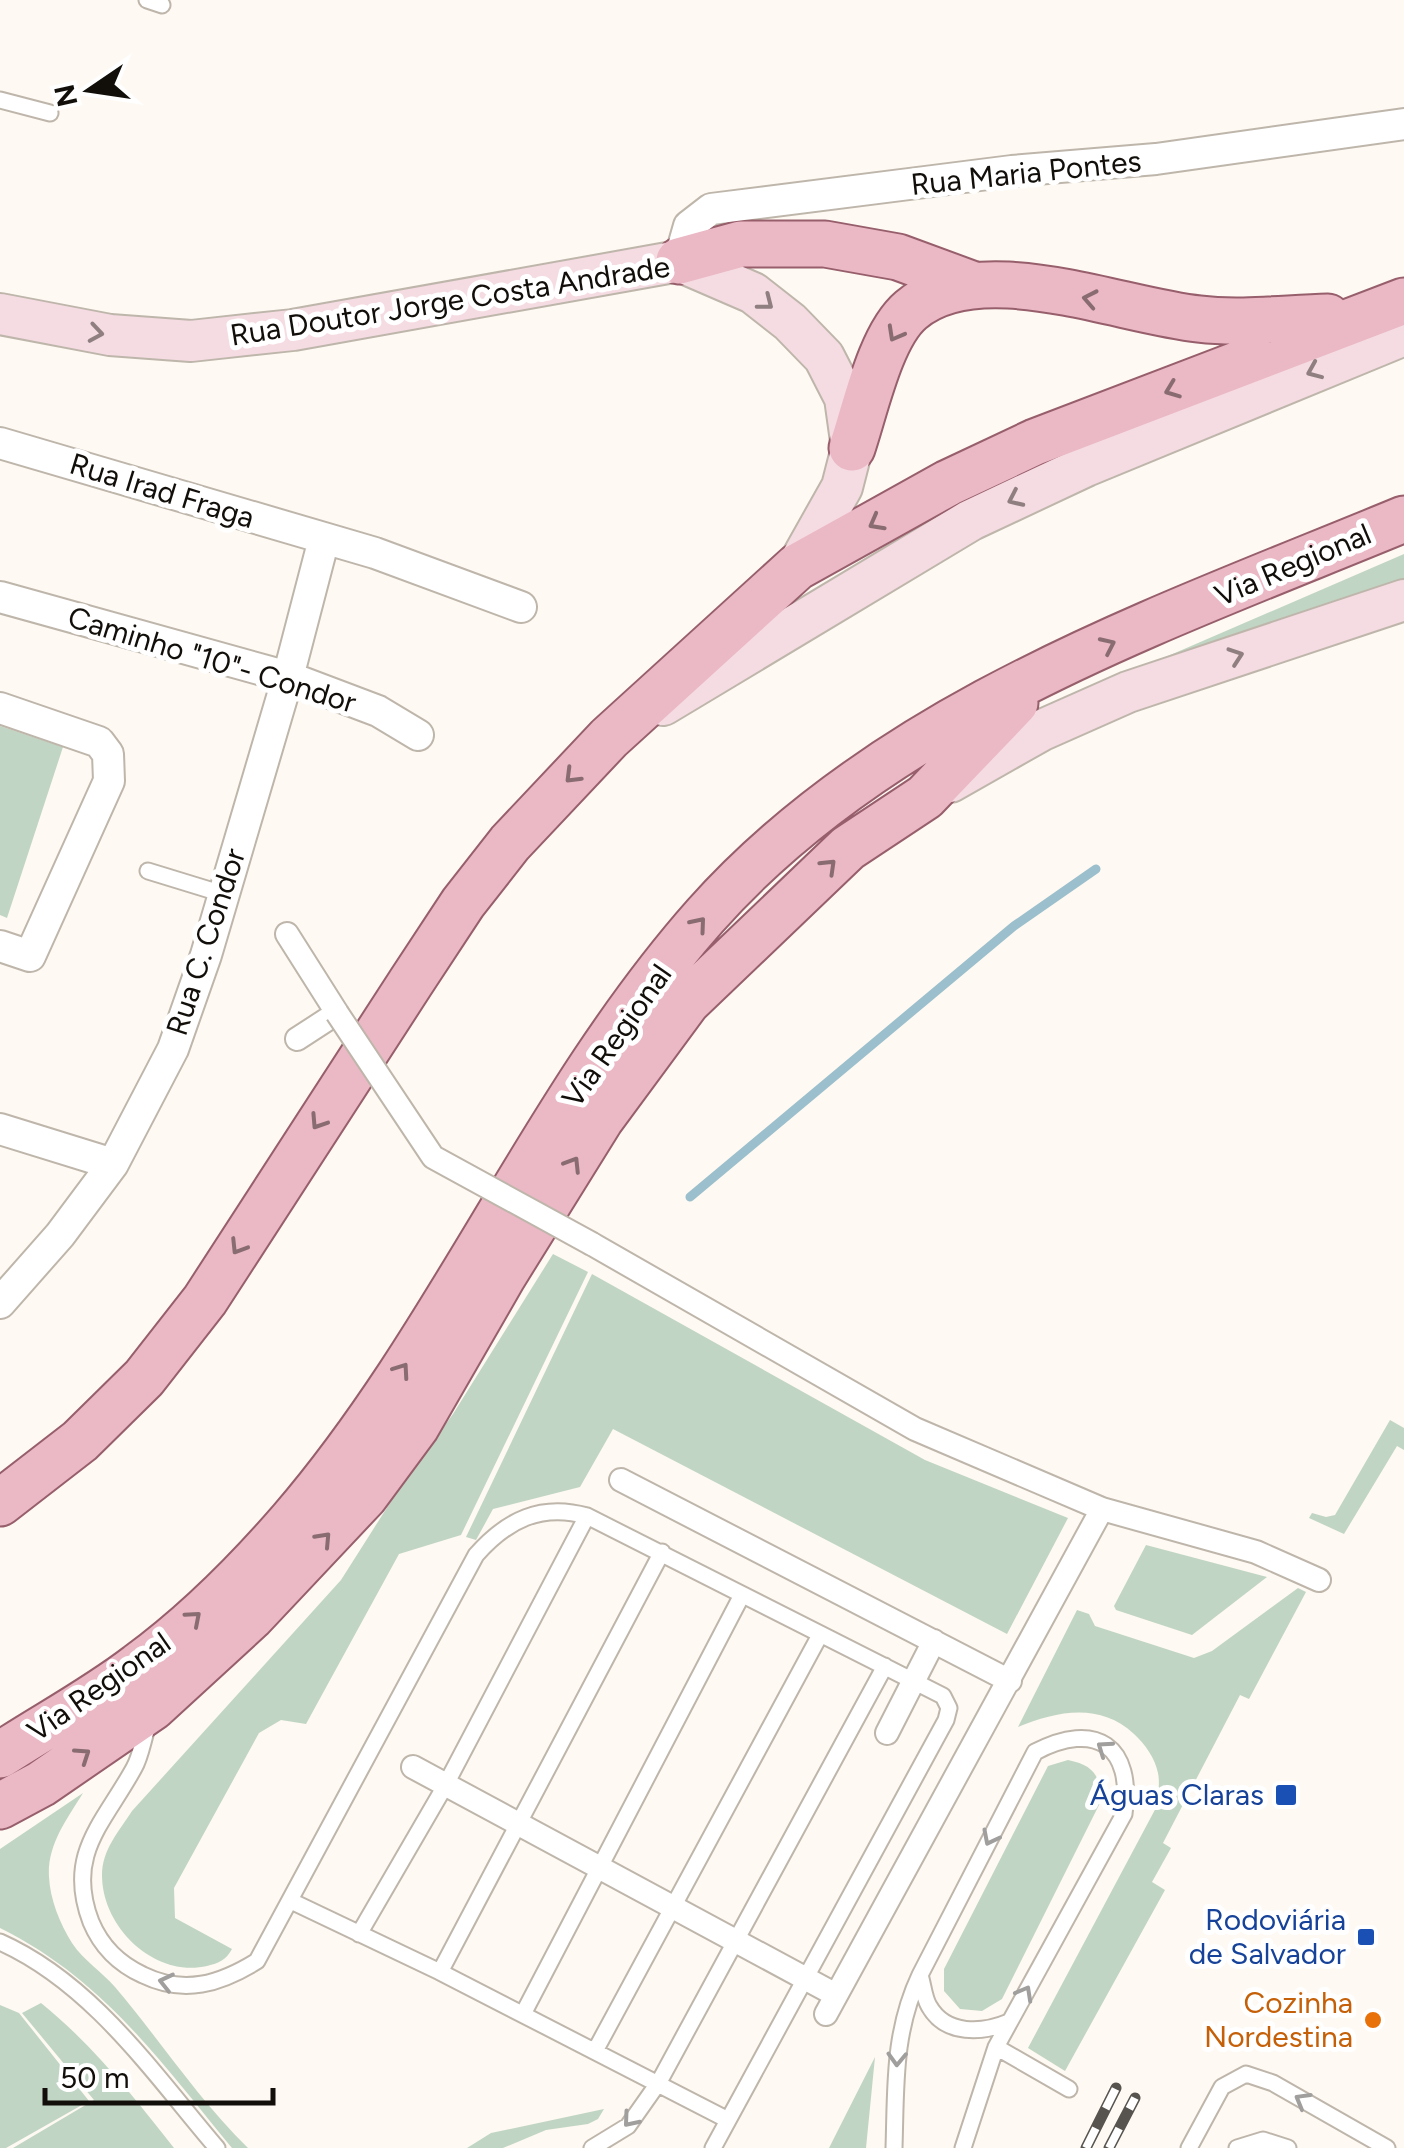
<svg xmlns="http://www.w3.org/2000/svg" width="1404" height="2148" font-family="Figtree,sans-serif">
	<rect width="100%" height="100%" fill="#fef9f2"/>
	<path fill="#c1d5c4" d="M1404,554V580L1223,641L1087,691Z
		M0,726L63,747L7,918L0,915Z
		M553,1254L588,1272L461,1535L399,1554L306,1724L281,1720L259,1733L174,1888L175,1918L232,1949C226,1960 219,1963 207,1966C155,1978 102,1928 102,1875C102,1850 119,1831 132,1811L341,1580L402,1484L453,1414Z
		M592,1274L925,1460L1068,1518L1007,1634L613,1429L580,1487L493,1509L476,1540L466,1537Z
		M1390,1420L1404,1428V1450L1397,1446L1344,1534L1309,1518L1312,1513L1326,1517L1335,1515Z
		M1146,1545L1267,1577L1192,1635L1116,1610L1114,1606Z
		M1298,1588L1306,1592L1249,1699L1240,1695L1163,1843L1171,1848L1152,1882L1165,1890L1065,2071L1028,2048L1158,1804C1158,1794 1160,1782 1158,1773C1155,1758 1145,1744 1134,1734C1100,1702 1057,1711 1018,1727L1077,1610L1089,1614L1095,1626L1194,1658L1212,1651Z
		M1068,1760C1092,1765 1098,1773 1103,1797L1002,1999L982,2011L960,2009L944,1991V1969L1048,1766Z
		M83,1793C67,1819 47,1845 49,1877C50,1899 60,1924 72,1943C84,1961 101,1971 115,1987C160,2040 198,2099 248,2148H232C161,2062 103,1979 0,1928V1849Z
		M41,2003C93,2045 133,2096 174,2148H13L94,2100L22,2013Z
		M0,2005L19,2013L89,2101L6,2148H0Z
		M875,2057L866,2148H829Z
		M604,2109L598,2119L588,2124L546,2130L503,2148H467L491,2133Z"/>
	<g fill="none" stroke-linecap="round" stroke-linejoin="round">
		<path stroke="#9bbfcc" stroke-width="9" d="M690,1197L1014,926L1096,869"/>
		<g stroke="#beb6ab" stroke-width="19">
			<path id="service" d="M147,0L162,5
				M0,100L50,113
				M148,871L223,894
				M148,1725C143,1739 141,1756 134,1768C104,1823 65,1854 91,1922C101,1946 119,1964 143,1975C184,1995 220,1984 257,1961L476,1555C507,1520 541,1503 587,1516L943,1696L949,1708L946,1720L713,2148
				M291,1901L440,1972L728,2120
				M359,1934L445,1786L587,1516
				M0,1942C92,1983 153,2073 217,2148
				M440,1972L662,1552
				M920,1975C923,1984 924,1998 929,2006C946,2036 983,2033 1009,2022
				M523,2014L742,1595
				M996,2047L1069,2089
				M595,2051L820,1635
				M592,2148L628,2126L659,2082L885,1666
				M894,2148C896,2086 893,2032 920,1975L1035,1752C1096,1720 1134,1746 1124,1814L996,2047L963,2148
				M1189,2148L1222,2087L1246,2074L1273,2083L1387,2148
				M1237,2148L1263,2140L1288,2148"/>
		</g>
		<g stroke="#beb6ab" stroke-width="26">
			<path id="pedestrian" d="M287,934L337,1013L297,1039
				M592,1244L915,1429L1102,1509L1256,1552L1319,1580
				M621,1480L1010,1681
				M887,1733L934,1641
				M413,1767L836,1995
				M826,2014L1102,1509"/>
		</g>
		<g stroke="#beb6ab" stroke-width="34">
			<path id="minor" d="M679,261L689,226L711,209L1012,171L1156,159L1404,124
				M0,443L375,553L521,607
				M0,597L288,677L378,711L418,735
				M0,708L99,742L108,754L109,781L30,956L0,946
				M0,1129L113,1164
				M0,1303L60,1235L113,1164L173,1049L206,955L288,677L324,539"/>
		</g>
		<g stroke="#beb6ab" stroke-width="44">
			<path id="secondary" d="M0,314L110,335L191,341L293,330L679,261L753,293L790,322L824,357L845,398L852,448L842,487L797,567
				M663,705L971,520L1086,466L1404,335
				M950,782L1040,731L1128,692L1404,600"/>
		</g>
		<g stroke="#975e6b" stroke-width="49">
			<path id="primary" d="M679,261L741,244H825L898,257L974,285
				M852,448C865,410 880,336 911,310C979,252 1120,311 1199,319C1241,324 1286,318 1328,317
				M0,1503L80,1441L144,1378L205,1300L411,982L463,903L510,843L609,738L797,567L948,483L1035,442L1404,301
				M0,1755C46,1725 95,1699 138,1666C194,1625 247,1572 292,1520C452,1334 543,1099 705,916C885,713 1160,620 1404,519
				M0,1806L41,1784L153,1707L251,1617L365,1496L416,1427L503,1276L600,1120L687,1002L848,848L925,797L1015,703"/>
		</g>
		<use href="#service" stroke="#fff" stroke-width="15"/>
		<use href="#pedestrian" stroke="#fff" stroke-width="22"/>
		<use href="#minor" stroke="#fff" stroke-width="30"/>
		<use href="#secondary" stroke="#f5dbe2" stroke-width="40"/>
		<use href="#primary" stroke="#ebb8c5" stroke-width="45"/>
		<g stroke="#57544f" stroke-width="11">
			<path id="rail" d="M1086,2148L1116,2088
				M1109,2148L1135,2098"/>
		</g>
		<use href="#rail" stroke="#fff" stroke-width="8" stroke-dasharray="22" stroke-linecap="butt"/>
		<g stroke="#beb6ab" stroke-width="26" stroke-linecap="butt">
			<path id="pedestrian-bridge" d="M337,1013L433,1157L592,1244"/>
		</g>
		<use href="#pedestrian-bridge" stroke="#fff" stroke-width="22"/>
	</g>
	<defs><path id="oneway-chevron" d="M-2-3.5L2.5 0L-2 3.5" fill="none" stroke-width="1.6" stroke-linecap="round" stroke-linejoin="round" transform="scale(2.5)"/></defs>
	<g stroke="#896c71">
		<use href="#oneway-chevron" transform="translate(1090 299) rotate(-169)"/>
		<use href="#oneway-chevron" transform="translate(895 334) rotate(119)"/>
		<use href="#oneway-chevron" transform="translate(1172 390) rotate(159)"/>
		<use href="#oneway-chevron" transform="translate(876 523) rotate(151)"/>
		<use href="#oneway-chevron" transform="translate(1108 645) rotate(-25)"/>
		<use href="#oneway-chevron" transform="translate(572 776) rotate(135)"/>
		<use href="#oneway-chevron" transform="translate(829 866) rotate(-44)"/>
		<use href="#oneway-chevron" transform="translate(699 924) rotate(-50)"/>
		<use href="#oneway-chevron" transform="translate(318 1122) rotate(123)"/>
		<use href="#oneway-chevron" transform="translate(573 1164) rotate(-58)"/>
		<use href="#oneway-chevron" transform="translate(238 1247) rotate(122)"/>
		<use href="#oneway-chevron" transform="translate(402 1370) rotate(-55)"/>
		<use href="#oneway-chevron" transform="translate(324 1539) rotate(-47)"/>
		<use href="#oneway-chevron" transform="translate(194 1618) rotate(-41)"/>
		<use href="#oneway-chevron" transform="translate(83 1755) rotate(-34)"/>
	</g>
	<g stroke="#8f7f81">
		<use href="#oneway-chevron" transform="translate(766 303) rotate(38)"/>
		<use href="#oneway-chevron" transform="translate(96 333) rotate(9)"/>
		<use href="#oneway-chevron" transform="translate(1314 371) rotate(157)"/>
		<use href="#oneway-chevron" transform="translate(1015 499) rotate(155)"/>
		<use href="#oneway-chevron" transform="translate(1236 656) rotate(-19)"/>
	</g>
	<g stroke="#a09f9d">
		<use href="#oneway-chevron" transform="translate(1104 1748) rotate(-145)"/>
		<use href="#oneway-chevron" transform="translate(990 1838) rotate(117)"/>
		<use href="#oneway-chevron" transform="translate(166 1982) rotate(-167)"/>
		<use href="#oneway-chevron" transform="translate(1025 1993) rotate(-61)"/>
		<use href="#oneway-chevron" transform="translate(897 2059) rotate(92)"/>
		<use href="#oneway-chevron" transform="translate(1302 2100) rotate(-150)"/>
		<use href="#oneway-chevron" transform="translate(630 2120) rotate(130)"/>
	</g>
	<g fill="#1a4fb4" stroke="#fff" stroke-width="4">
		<rect x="1274" y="1783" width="24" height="24" rx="5"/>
		<rect x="1356" y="1927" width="20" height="20" rx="5"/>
	</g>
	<circle fill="#e8710a" stroke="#fff" stroke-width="4" cx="1373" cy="2020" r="10"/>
	<g text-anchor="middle" stroke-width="10" stroke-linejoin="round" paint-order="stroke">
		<g font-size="30" fill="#120f0b" stroke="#fff">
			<text transform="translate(1026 173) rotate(-6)" y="10">Rua Maria Pontes</text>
			<text transform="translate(450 301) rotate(-9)" y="10">Rua Doutor Jorge Costa Andrade</text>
			<text transform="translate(162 491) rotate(17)" y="10">Rua Irad Fraga</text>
			<text transform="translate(1293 565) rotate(-23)" y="10">Via Regional</text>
			<text transform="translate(212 660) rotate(17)" y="10">Caminho "10"- Condor</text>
			<text transform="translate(206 942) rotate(-72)" y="10">Rua C. Condor</text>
			<text transform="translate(617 1036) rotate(-55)" y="10">Via Regional</text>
			<text transform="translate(99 1687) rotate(-35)" y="10">Via Regional</text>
		</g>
		<g font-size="30" fill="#164399" stroke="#fff" text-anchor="end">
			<text x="1264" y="1805">Águas Claras</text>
			<text x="1346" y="1930">Rodoviária<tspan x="1346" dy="34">de Salvador</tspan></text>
		</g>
		<g font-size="30" fill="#c56008" stroke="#fff" text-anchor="end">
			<text x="1353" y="2013">Cozinha<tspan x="1353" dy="34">Nordestina</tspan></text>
		</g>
	</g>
	<g transform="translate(90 90) rotate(257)" stroke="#ffffff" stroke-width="8" paint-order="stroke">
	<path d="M0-8L18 38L0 25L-18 38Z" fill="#120f0b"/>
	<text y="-15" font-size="28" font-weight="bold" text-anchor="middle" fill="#120f0b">N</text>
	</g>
	<path d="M45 2088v15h228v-15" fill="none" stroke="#120f0b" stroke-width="5"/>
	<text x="60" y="2088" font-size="30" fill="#120f0b" stroke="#ffffff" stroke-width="8" paint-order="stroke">50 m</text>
</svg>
